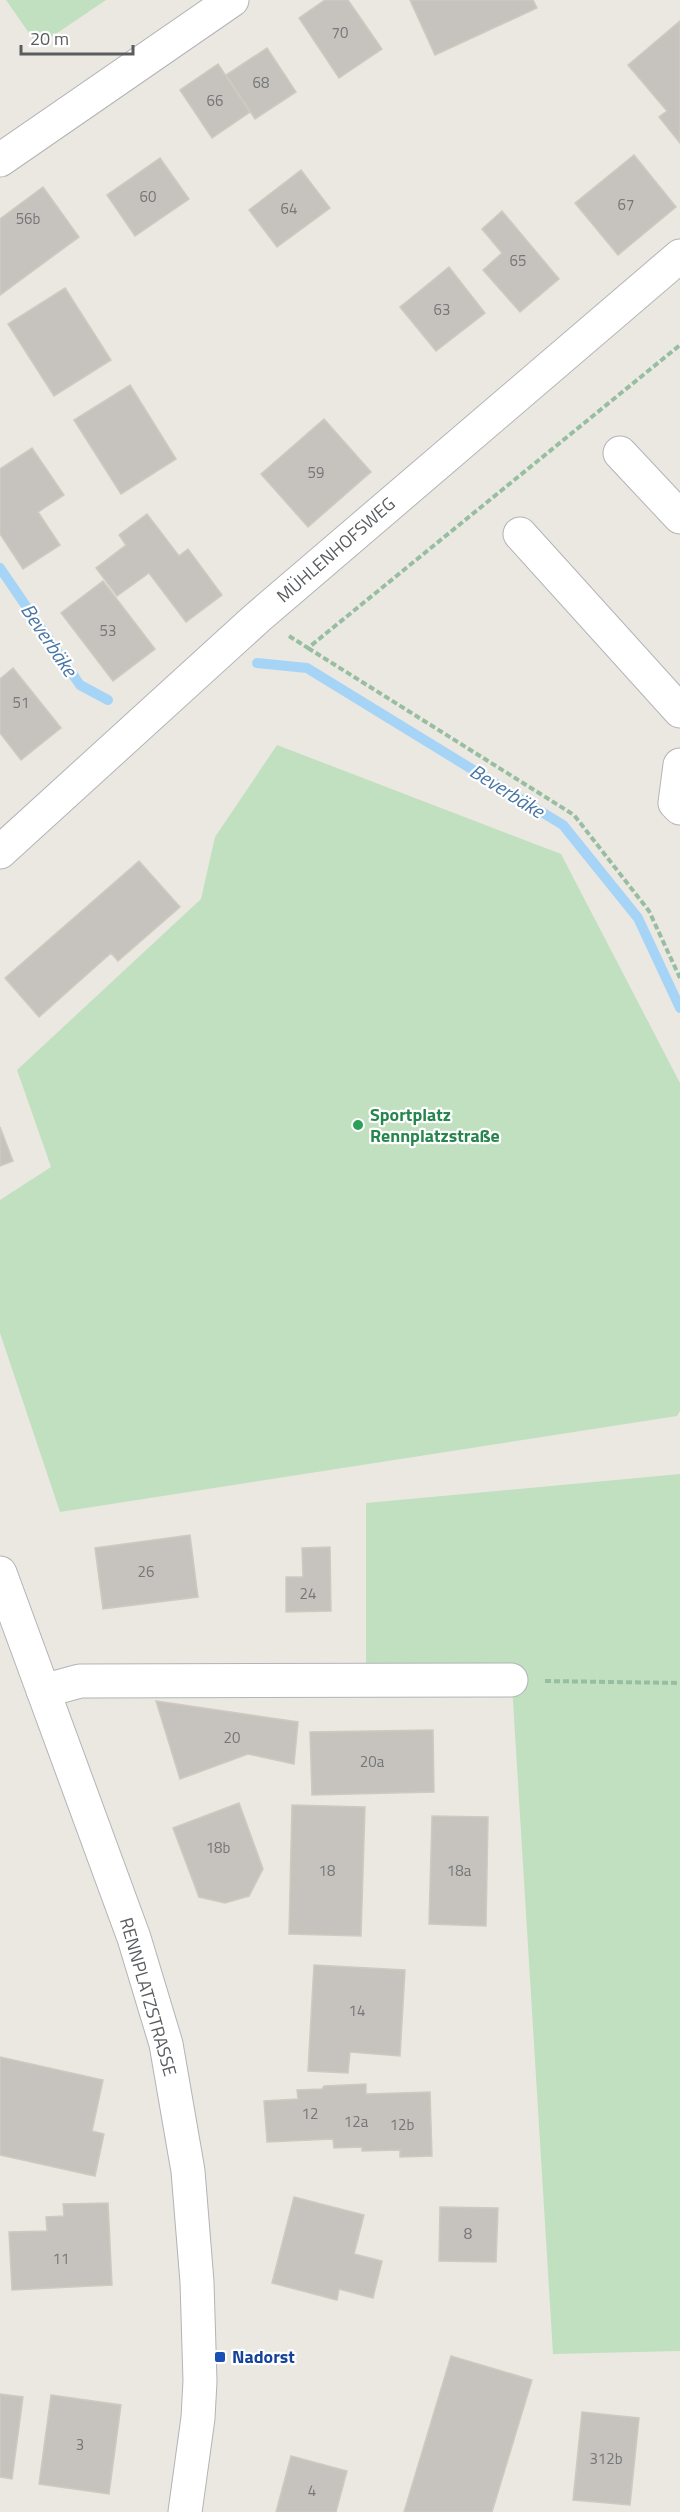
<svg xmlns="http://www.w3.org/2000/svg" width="680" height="2512" font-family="'Titillium Web',sans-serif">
	<rect width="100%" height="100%" fill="#ebe8e1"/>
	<path fill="#c0e0bf" d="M6,0H106L38,46Z
		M277,745L561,854L680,1083V1411L677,1416L60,1512L0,1333V1200L51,1167L17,1070L201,899L215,837Z
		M680,1474V2351L553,2354L512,1685L366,1670V1503Z"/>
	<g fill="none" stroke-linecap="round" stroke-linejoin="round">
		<path stroke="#a6d4f6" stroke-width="10" d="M0,568L80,685L108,700
			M257,663L307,668L563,825L638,918L680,1008"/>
	</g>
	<path fill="#c6c3be" stroke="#cfcac0" stroke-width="1.5" d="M325,0H348L382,49L339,78L299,18Z
		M410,0H533L537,8L435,55Z
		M680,21V143L659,117L667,111L628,65Z
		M267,48L296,92L255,119L226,75Z
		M218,64L250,112L212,138L180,90Z
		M634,155L676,207L618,255L575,203Z
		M160,158L189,199L135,236L107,195Z
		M301,170L330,208L277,247L249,210Z
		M43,187L79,237L0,295V219Z
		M502,211L559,279L520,312L483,270L502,253L482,229Z
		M449,267L485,313L436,351L400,307Z
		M65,288L111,360L54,396L8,324Z
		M130,385L176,459L121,494L74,420Z
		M324,419L371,472L308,527L261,474Z
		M32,448L64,495L38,512L60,545L23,569L0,534V469Z
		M147,514L179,556L188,549L222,595L186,622L149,573L117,596L96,568L126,545L119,535Z
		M103,581L155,649L113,681L61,613Z
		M13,668L61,728L21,760L0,733V679Z
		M139,861L180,907L118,961L111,953L39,1017L5,978Z
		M0,1127L13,1161L0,1166Z
		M190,1535L198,1597L103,1609L95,1548Z
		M330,1547L331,1611L286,1612V1577H303L302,1548Z
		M156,1701L298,1722L294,1764L248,1754L180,1779Z
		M433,1730L434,1792L312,1795L310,1732Z
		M239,1803L263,1869L249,1896L225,1903L199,1897L173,1828Z
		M292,1805L365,1807L361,1936L289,1934Z
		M432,1816L488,1817L486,1926L429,1924Z
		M314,1965L405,1970L400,2056L350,2052L348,2073L308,2071Z
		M0,2057L103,2080L92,2131L104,2134L95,2176L0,2155Z
		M366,2084V2094L430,2092L432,2156L400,2157V2150L362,2151V2147L334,2148L333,2139L267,2142L264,2101L298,2099L297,2090L322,2089L324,2086Z
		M294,2197L364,2215L354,2254L382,2261L373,2298L339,2289L337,2300L272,2283Z
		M108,2203L112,2285L12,2290L9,2232L47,2231L46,2217L64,2216L63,2204Z
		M440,2207L498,2208L496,2262L439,2261Z
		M451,2356L532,2380L492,2512H404Z
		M0,2394L23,2397L12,2479L0,2477Z
		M51,2395L121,2405L109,2494L39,2484Z
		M582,2412L639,2418L630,2505L573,2500Z
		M291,2456L347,2471L336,2512H276Z"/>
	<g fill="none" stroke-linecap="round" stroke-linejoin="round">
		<g stroke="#b2b4b7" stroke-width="35">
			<path id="minor" d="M0,160L232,0
				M620,453L680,517
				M520,534L680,711
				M680,765L675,803L680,808
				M0,852L257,618L680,256
				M0,1573L134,1938L166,2044L188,2171L197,2282L200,2381L198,2418L185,2512
				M43,1691L80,1681L511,1680"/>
		</g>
		<path stroke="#98bea2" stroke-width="4" stroke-dasharray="6 3" stroke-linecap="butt" d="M289,636L308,648L680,345
			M308,648L574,815L649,911L680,978
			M545,1681L680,1683"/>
		<use href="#minor" stroke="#fff" stroke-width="33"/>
	</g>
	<circle fill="#2e9e5b" stroke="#fff" stroke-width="2" cx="358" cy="1125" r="6"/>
	<rect fill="#1a4fb4" stroke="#fff" stroke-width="2" x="214" y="2351" width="12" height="12" rx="3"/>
	<g text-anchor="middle" stroke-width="4.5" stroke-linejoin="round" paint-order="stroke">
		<g font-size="15" fill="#757678">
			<text x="340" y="38">70</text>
			<text x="261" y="88">68</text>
			<text x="215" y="106">66</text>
			<text x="148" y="202">60</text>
			<text x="626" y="210">67</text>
			<text x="289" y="214">64</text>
			<text x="28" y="224">56b</text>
			<text x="518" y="266">65</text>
			<text x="442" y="315">63</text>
			<text x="316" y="478">59</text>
			<text x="108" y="636">53</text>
			<text x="21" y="708">51</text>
			<text x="146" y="1577">26</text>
			<text x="308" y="1599">24</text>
			<text x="232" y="1743">20</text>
			<text x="372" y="1767">20a</text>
			<text x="218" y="1853">18b</text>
			<text x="327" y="1876">18</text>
			<text x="459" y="1876">18a</text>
			<text x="357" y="2016">14</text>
			<text x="310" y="2119">12</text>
			<text x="356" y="2127">12a</text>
			<text x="402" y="2130">12b</text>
			<text x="468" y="2239">8</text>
			<text x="61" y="2264">11</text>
			<text x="80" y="2450">3</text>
			<text x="606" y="2464">312b</text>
			<text x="312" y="2496">4</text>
		</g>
		<g font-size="18" fill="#5a5d60" stroke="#fff">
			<text transform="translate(336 550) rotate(-41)" y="6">MÜHLENHOFSWEG</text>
			<text transform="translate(148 1997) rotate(74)" y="6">RENNPLATZSTRASSE</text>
		</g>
		<g font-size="18" font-weight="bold" fill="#27864d" stroke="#fff" text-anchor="start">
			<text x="370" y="1121">Sportplatz<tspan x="370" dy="21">Rennplatzstraße</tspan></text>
		</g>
		<g font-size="18" font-weight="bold" fill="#164399" stroke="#fff" text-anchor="start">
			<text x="232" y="2363">Nadorst</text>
		</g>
		<g font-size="20" font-style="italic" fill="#4776a5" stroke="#fff">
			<text transform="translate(49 640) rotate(56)" y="7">Beverbäke</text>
			<text transform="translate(507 791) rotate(32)" y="7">Beverbäke</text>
		</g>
	</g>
	<path d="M21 45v9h112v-9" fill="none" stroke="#5a5d60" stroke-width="3"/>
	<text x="30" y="45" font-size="18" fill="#5a5d60" stroke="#ffffff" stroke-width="4.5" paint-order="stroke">20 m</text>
</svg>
